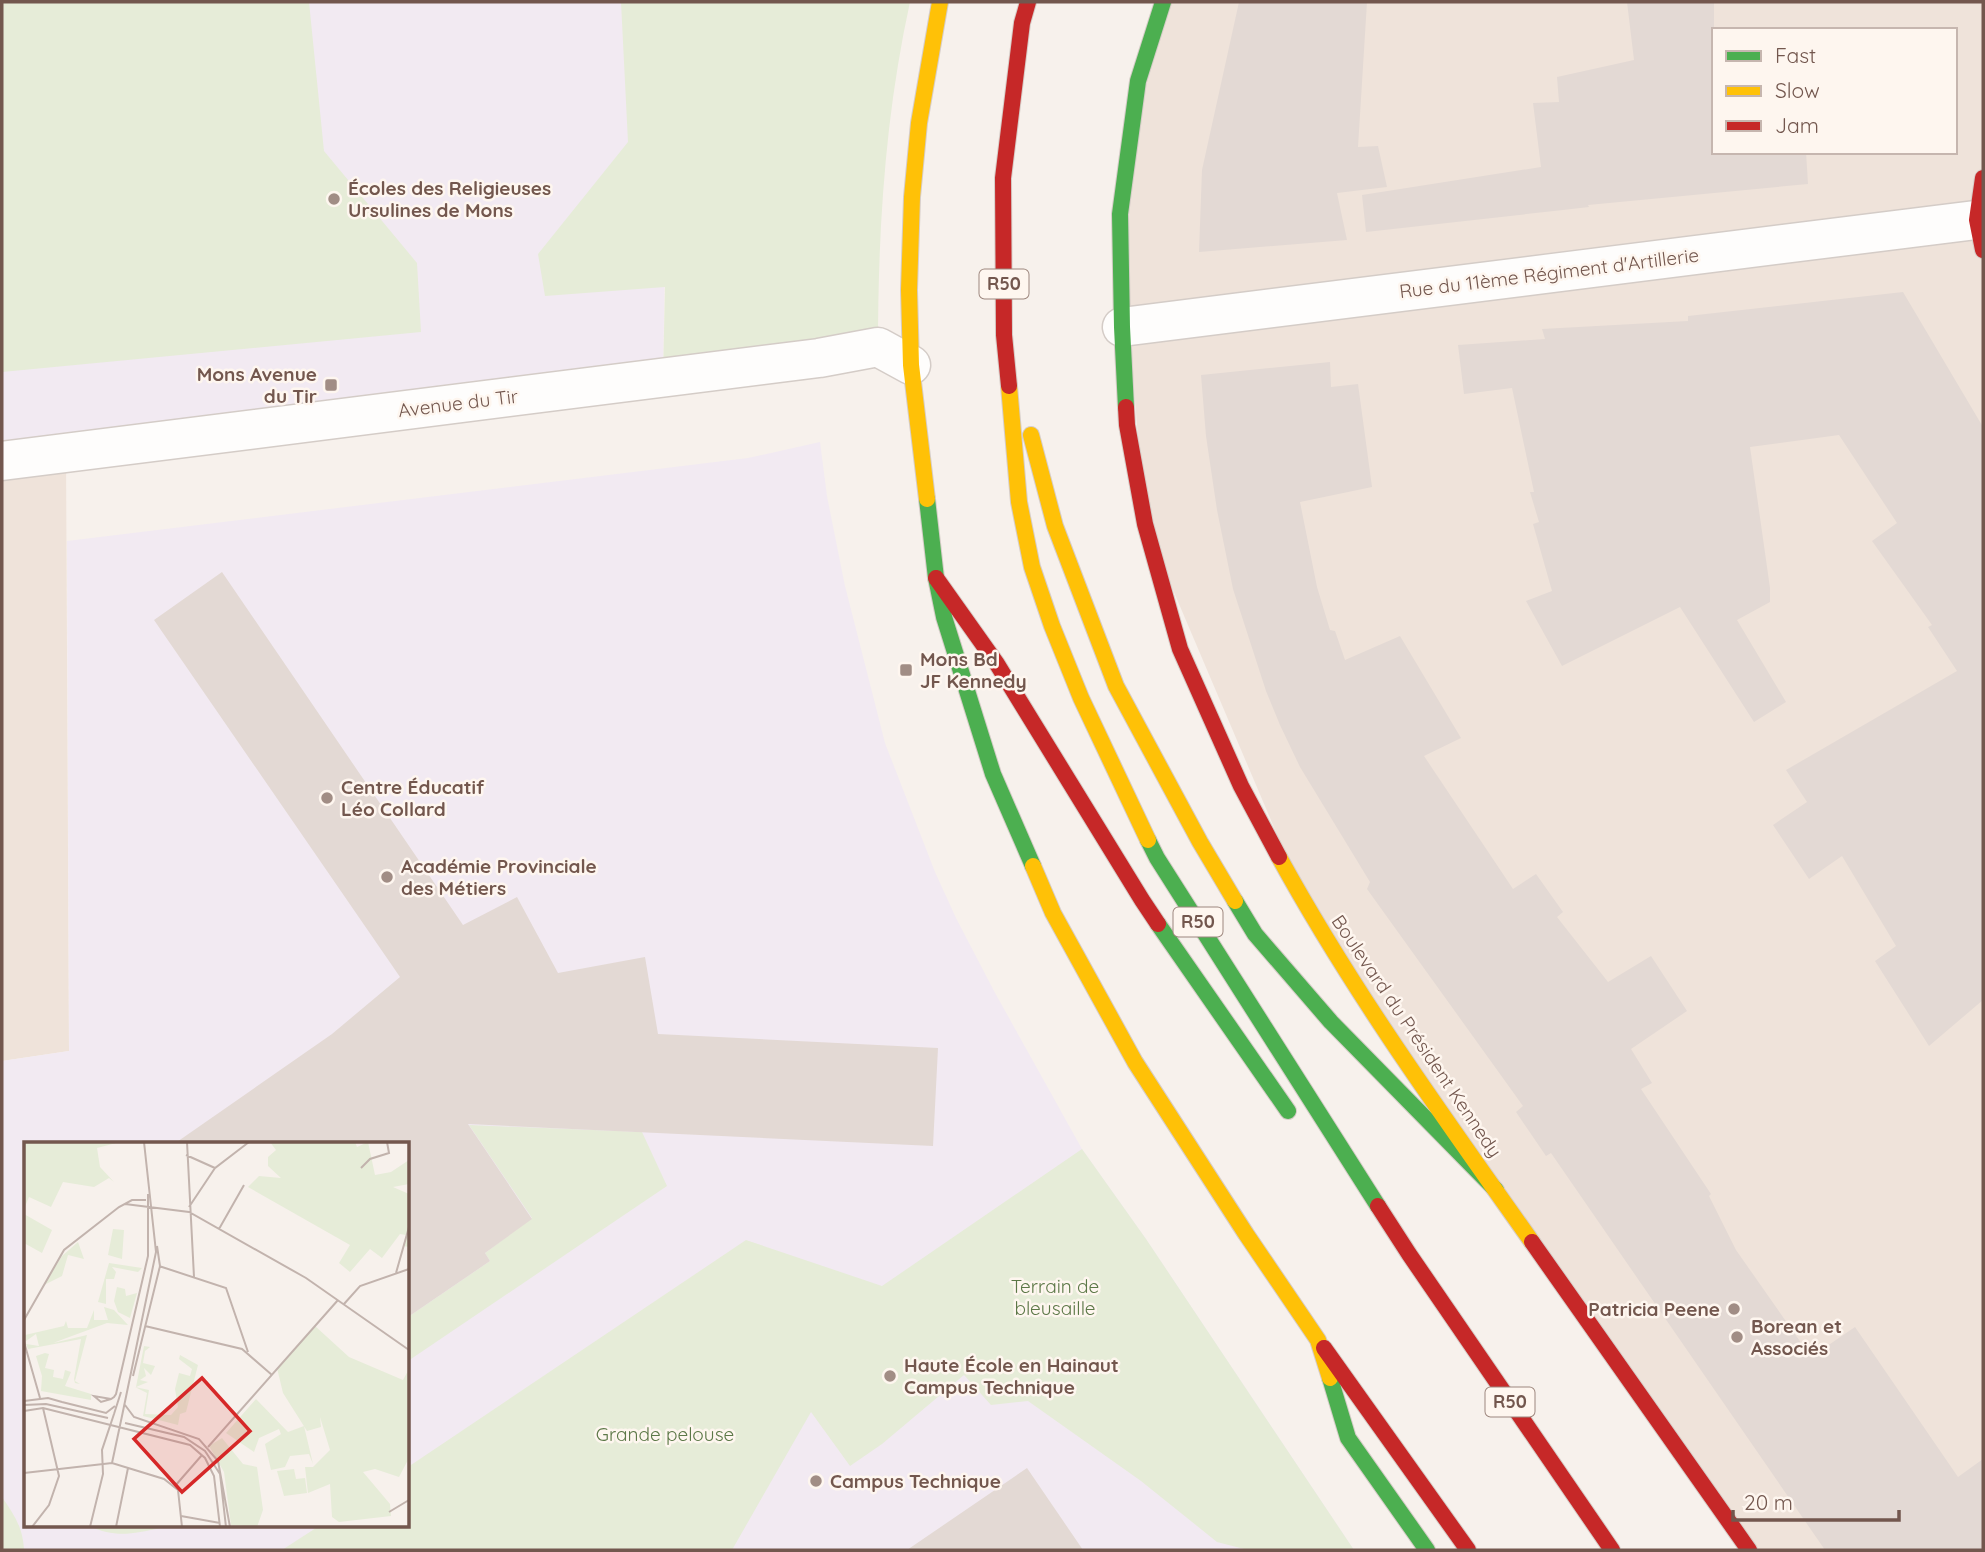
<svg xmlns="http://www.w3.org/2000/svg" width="1985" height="1552" font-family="Quicksand,sans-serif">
	<rect width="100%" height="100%" fill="#f7f1ec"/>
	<path fill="#efe3da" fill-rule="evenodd" d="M1163,2H1983V1550H1749L1313,919L1145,524L1120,214ZM1714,30H1955V152H1714Z
		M66,453L69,1051L2,1061V461Z"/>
	<path fill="#f2eaf2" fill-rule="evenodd" d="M2,2H669L663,377L2,461Z
		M820,442L827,496L845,586L885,743L935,872L956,918L994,991L1082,1149L1146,1239L1354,1550H2V1061L69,1051L67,541L748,458ZM26,1144H408V1526H26Z"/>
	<path fill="#e6ecd8" d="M2,2H309L324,151L417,263L421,332L2,372Z
		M621,2H910C885,116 878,231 878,347L663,377L665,287L545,296L538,254L628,142Z
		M469,1125L642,1132L667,1186L408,1361V1317L490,1261L485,1253L532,1218Z
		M1082,1149L1146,1239L1354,1550H1248L1217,1542L1141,1481L1028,1401L991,1405L964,1375L882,1444L850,1466L811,1412L732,1550H282L319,1526H408V1467L746,1240L882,1286Z
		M2,1497C14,1515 23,1527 24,1550H2Z
		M89,1526H163L160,1528C133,1534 115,1538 89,1526Z"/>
	<path fill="#e3d9d4" d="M1239,2H1367L1358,147L1378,146L1387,187L1337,193L1347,240L1199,252L1202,170Z
		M1627,2H1714V152H1806L1808,184L1588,205L1589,207L1563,210L1366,232L1362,195L1541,167L1533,103L1559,102L1557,77L1634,60Z
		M1903,292L1983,427V1000L1929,1046L1875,961L1896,946L1842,856L1809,879L1773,825L1807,802L1786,770L1957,671L1928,627L1932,625L1872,541L1897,523L1839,435L1750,447L1770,588V602L1737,620L1786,702L1754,722L1680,607L1562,666L1526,601L1552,591L1533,524L1539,522L1530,492H1534L1512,388L1464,394L1458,345L1545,339L1542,329L1688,321V316Z
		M1330,362L1331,387L1358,384L1372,487L1300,502L1317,587L1330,630L1335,631L1345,660L1400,636L1461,738L1424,756L1513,889L1536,874L1563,912L1557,917L1608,982L1651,956L1687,1011L1631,1049L1652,1083L1641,1089L1711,1194L1709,1196L1736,1250L1811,1357L1855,1327L1958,1477L1983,1459V1550H1825L1551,1153L1546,1156L1516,1112L1523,1106L1367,889L1370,882L1300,767L1280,725L1266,691L1233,589L1217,510L1206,436L1201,375Z
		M222,572L463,925L517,897L558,973L645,957L658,1034L938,1048L933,1146L468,1124L532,1219L485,1253L490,1261L408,1317V1144H174L332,1034L400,977L154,620Z
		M1027,1468L1083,1550H907Z"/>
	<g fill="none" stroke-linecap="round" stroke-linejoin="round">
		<g stroke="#d4ccc7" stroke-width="41">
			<path id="street" d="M1122,327L1983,219
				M2,461L819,358L878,347L911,365"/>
		</g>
		<g stroke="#d6cdc8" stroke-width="18">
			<path id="fast" d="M1126,407L1122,327L1120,214L1138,81L1163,2
				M927,499L936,578L944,617L993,774L1033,866
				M1148,840L1157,858L1378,1206
				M1235,901L1255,934L1331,1022L1496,1190
				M1158,924L1288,1111
				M1330,1378L1348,1438L1427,1550"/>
		</g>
		<g stroke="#d6cdc8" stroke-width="18">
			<path id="slow" d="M1009,386L1019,502L1032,567L1052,626L1081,698L1148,840
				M1031,435L1055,526L1116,686L1200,842L1235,901
				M927,499L911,365L909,290L912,197L919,123L940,2
				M1279,857C1353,992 1443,1116 1532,1242
				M1033,866L1053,913L1135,1062L1246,1234L1318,1340L1330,1378"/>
		</g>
		<g stroke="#d6cdc8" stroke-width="18">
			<path id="jam" d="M1983,178L1977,220L1983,250
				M1009,386L1004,335L1003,178L1022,23L1028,2
				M1126,407L1127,425L1145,524L1180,649L1241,786L1279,857
				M936,578L997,664L1142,900L1158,924
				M1378,1206L1409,1254L1612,1550
				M1532,1242L1749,1550
				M1324,1348L1468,1550"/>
		</g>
		<use href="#street" stroke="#fefdfc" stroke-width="38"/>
		<use href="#fast" stroke="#4caf50" stroke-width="16"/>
		<use href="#slow" stroke="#ffc107" stroke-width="16"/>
		<use href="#jam" stroke="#c62828" stroke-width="16"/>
	</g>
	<g fill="#a18d85" stroke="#fef6ef" stroke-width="2.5">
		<circle cx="334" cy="199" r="7"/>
		<rect x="324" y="378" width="14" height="14" rx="3.5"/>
		<rect x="899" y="663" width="14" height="14" rx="3.5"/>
		<circle cx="327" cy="798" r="7"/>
		<circle cx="387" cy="877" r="7"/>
		<circle cx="1734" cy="1309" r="7"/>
		<circle cx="1737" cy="1337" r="7"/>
		<circle cx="890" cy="1376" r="7"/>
		<circle cx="816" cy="1481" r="7"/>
	</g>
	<g text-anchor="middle" stroke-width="5" stroke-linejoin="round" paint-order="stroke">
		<g fill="#fef6ef" stroke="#9d877e" stroke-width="2">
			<rect x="979.5" y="269.5" width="49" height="29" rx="5"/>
			<rect x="1173.5" y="907.5" width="49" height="29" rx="5"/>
			<rect x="1485.5" y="1387.5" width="49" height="29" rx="5"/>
		</g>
		<g font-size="18" font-weight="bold" fill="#73574e">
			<text x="1004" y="290">R50</text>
			<text x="1198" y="928">R50</text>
			<text x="1510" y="1408">R50</text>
		</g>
		<g font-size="19" font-weight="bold" fill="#73574e" stroke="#fef6ef" text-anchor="start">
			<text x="348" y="195">Écoles des Religieuses<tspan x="348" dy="22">Ursulines de Mons</tspan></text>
			<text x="317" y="381" text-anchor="end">Mons Avenue<tspan x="317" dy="22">du Tir</tspan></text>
			<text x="920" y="666">Mons Bd<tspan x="920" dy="22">JF Kennedy</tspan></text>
			<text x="341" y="794">Centre Éducatif<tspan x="341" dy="22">Léo Collard</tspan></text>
			<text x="401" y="873">Académie Provinciale<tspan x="401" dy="22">des Métiers</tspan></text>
			<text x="1720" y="1316" text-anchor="end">Patricia Peene</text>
			<text x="1751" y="1333">Borean et<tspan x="1751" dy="22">Associés</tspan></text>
			<text x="904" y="1372">Haute École en Hainaut<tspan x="904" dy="22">Campus Technique</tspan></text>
			<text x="830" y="1488">Campus Technique</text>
		</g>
		<g font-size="19" fill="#73574e" stroke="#fef6ef">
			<text transform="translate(1549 273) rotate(-7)" y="7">Rue du 11ème Régiment d'Artillerie</text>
			<text transform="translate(458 403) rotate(-7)" y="7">Avenue du Tir</text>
			<text transform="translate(1417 1036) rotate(56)" y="7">Boulevard du Président Kennedy</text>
		</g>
		<g font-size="19" fill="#5c7847" stroke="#fef6ef">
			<text x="1055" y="1293">Terrain de<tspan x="1055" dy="22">bleusaille</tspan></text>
			<text x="665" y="1441">Grande pelouse</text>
		</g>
	</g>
	<g transform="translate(24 1142)">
		<rect width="385" height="385" fill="#f7f1ec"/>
		<path d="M0,0H96L73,6L76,25L90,40L85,36L70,45L39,40L27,65L5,55L0,67ZM246,0H331L333,5L344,0L351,33L367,30L385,18V42L369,45L385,52V105L379,104L382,93L376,92L358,116L346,107L326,130L315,121L326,103L224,45L235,34L257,36L244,24V15L252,8ZM0,72L28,88L18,111L0,101ZM89,87L100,88L98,117L84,113ZM54,100L60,117L44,113L38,134L20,143L38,114ZM85,121L118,126L114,130L88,125L92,130L90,137H82V162L74,160ZM93,145L101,147L102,154L113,151L106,176L94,170L90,159ZM80,165L90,168L104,183L83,181L29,201L63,193L51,239L56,242L51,241L50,237L57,197L4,207L2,202L15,204L12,192L2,199L1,193L40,184L42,179L44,186H63L70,168V178H84ZM291,184L325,215L379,238L385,227V316L375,335L351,327L339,330L366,362L367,374L315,380L308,375L306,342L284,351L281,325H289L306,308L296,275L297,285L283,289L259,251L253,226ZM120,204L126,205L121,209L119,221L131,224L127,233L120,226L122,234L116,238L124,240L112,245ZM21,211L25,212L21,226L30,228L29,235L39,237L41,228L47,230L41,244L67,252V258L17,249L18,234L12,214ZM156,213L174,223L162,270L156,272L154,283L119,274L123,251L111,245L125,248L121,272L147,273L154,265L151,247L155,231L166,234L168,227L155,217ZM232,257L264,290L280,284L289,322L285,312L266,314L261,325L247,328L241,302L257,292L255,287L235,296L230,310L202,291ZM198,296L219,322L233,325L239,368L233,385L207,383L200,330L185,304ZM270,327L272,337L281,336L283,351L260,354L253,329Z" fill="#e6ecd8"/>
		<path fill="none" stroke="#c2b3ad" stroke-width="2" d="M163,0L170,135M162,13L191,26L225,0M337,26L346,17L365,11L363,0M101,62L165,70L282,136L385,208M165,65L191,26M195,87L220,43M135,124L202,146L224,210M372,131L385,85M320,162L336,144L385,127M0,178L40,108L95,65L108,58H122M121,184L218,207L248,233M0,200L16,256M109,234L136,124L133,104M87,257L70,254L77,260L87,257L90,255L92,252L124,114V52M0,259L24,256L38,260M38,260L82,271L91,264M0,263L22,262L84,276M101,263L110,275L175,297L194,319M0,269L19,266L166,303L181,316L190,334L196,385M90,272L97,250M98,274L132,110L120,0M101,281L160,295L181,309L196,332L202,385M184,305L314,158M194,319L206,385M88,321L98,274M0,331L88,321L140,337L154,348L158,385M151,344L178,313M365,370L385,358M157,374L196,381M8,385L25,363L35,334L19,266M66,385L79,332L78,308L90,272M92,385L104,326"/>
		<path fill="#d62828" fill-opacity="0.15" stroke="#d62828" stroke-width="3.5" d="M178,236L226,289L158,350L110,297Z"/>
		<rect width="385" height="385" fill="none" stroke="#73574e" stroke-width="3.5"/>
	</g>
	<rect width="1985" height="1552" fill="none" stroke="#73574e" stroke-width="7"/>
	<rect x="1712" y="28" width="245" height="126" fill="#fef6ef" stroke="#c6b6af" stroke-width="2"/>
	<rect x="1726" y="51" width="35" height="10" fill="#4caf50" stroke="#c6b6af" stroke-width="2"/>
	<text x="1775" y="63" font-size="21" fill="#73574e">Fast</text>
	<rect x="1726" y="86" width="35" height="10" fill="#ffc107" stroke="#c6b6af" stroke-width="2"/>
	<text x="1775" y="98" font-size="21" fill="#73574e">Slow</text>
	<rect x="1726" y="121" width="35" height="10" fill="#c62828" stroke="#c6b6af" stroke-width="2"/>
	<text x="1775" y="133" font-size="21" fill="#73574e">Jam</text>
	<path d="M1733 1510v10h166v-10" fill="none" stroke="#73574e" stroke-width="3.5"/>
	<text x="1744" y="1510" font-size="21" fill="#73574e" stroke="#fef6ef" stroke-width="5" paint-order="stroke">20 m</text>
</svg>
